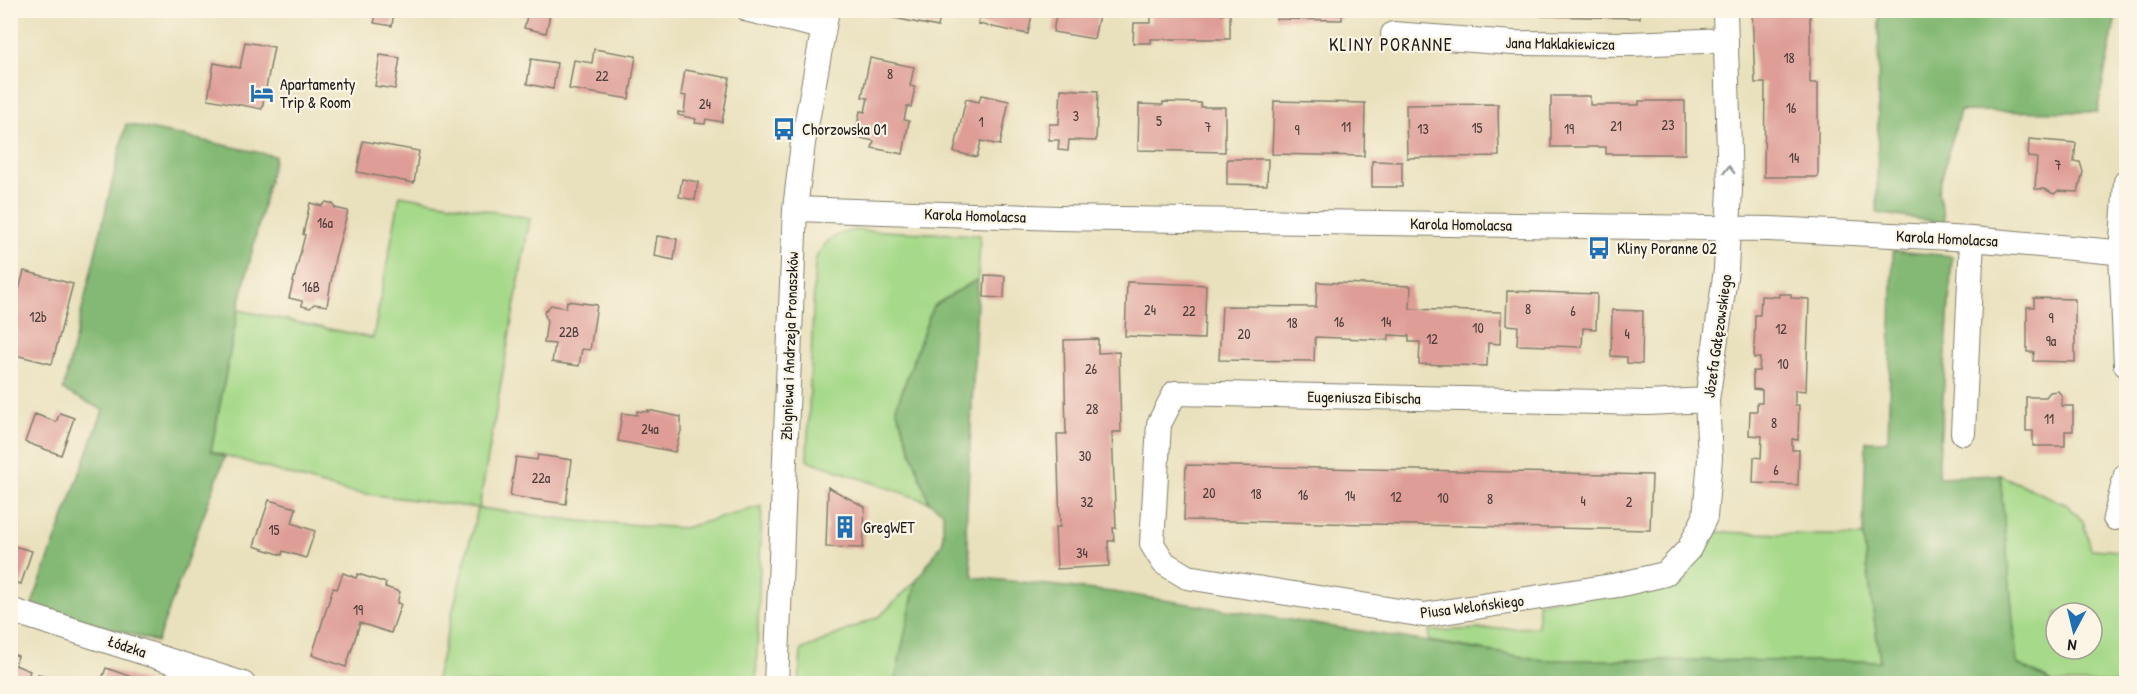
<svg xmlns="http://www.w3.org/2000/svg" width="2137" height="694" font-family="'Patrick Hand',sans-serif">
	<rect width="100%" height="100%" fill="#fcf5e5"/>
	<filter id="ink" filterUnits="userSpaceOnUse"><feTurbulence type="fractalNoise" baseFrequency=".0167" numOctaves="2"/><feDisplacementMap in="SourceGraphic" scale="12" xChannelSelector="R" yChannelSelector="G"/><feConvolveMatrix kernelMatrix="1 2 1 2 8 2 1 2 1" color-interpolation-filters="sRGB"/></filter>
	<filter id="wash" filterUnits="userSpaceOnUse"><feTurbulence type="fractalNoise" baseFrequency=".008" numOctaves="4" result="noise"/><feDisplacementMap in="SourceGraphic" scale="24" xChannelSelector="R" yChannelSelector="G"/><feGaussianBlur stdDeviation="1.35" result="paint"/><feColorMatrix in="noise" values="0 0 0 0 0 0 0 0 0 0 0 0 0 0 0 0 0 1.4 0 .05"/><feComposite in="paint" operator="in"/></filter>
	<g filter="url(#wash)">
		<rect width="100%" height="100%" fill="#e9e1bd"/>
		<path fill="#a6d989" stroke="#617a52" stroke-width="1.5" fill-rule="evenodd" d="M400,195L530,218L479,508L580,521L684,528L762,506L756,683H435L478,508L343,491L211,451L238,310L373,338Z
			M854,230L980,235L978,279L933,306L896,408L929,502L807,460L815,261C823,241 833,235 854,230Z
			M2000,475L2067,505L2083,521L2091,549L2121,551L2126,547V683H2054L2017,664ZM2056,613H2092V649H2056Z
			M1714,532L1863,536L1880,661L1543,660L1429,641V631L1538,627V603L1678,576Z
			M916,581L895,681L877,684H799L801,650L880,616Z"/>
		<path fill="#84b975" stroke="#506a48" stroke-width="1.5" d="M1879,11H2117L2097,112L1960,111L1938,191L1945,223L1877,213Z
			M126,124L275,156L238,310L211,451L225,457L157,642L32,604L103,410L63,390Z
			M1893,251L1952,256L1938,477L2000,475L2017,664L2054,683H877L895,680L916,581L943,542V512L929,502L896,408L933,306L978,279L966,531L973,577L1113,592L1543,660L1880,661L1863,536L1866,441H1888Z"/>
		<g id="blocks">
			<path fill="#de9d96" d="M377,10H394L392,26L374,23Z
				M514,10H551L546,33L524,28L527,16L513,13Z
				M885,10H941L938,27L884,16Z
				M981,10H1033L1028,34L978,24Z
				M1057,10H1100L1094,39L1053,32Z
				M1147,10H1221V14H1230V39H1151V43H1133L1134,23H1151V16H1147Z
				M1276,10H1342V20L1276,19Z
				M1541,10H1640V18L1541,16Z
				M1752,10H1810V83H1818V177H1764L1765,83H1755Z
				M245,42L274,47L262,109L208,99L214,63L240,68Z
				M594,49L636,56L629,99L569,89L574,60L592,63Z
				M380,55L400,58L395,89L375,86Z
				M870,58L914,67L910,86L915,87L911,107L907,106L904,120L909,121L903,154L872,148L874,141L855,137L860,111L865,112L868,98L862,97Z
				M531,59L557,63L553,89L527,84Z
				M685,70L730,78L722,122L706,119L705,124L695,123L696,119L678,115V112L684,113L686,96L681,95Z
				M1061,89L1098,91L1096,141L1069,140L1068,151L1058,150L1059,140H1049V124H1059Z
				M981,95L1009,101L1000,145L981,141L977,157L954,152L966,99L979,102Z
				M1551,96H1590V105H1639V101H1685V154H1606V147H1551Z
				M1274,101L1365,103L1364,156L1272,154Z
				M1163,102L1201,103V107H1225V152L1138,150L1139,104L1163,105Z
				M1498,104L1499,156L1407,158L1406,105Z
				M2029,139L2076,143L2074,162H2080L2083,172L2078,192L2058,191L2054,194L2044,189H2035L2037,158L2028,157Z
				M363,141L419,151L414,183L357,172Z
				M1227,159H1268L1267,185L1227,184Z
				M1372,161L1402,162V187H1372Z
				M682,179L698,182L695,200L679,197Z
				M326,202L333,204L335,208L348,211L335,258L327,306L314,304L310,308L302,306V301L289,298L305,235L303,234L310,203L322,206Z
				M657,236L677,239L674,260L654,256Z
				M24,271L73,284L52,364L11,354L16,334L10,332V323Z
				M985,275L1005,276L1004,298L984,297Z
				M1127,282L1206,285L1204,339L1125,336Z
				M1317,282L1411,286L1410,309L1501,312L1500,344L1488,343L1487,366L1419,364L1420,342H1409V336L1389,335V340L1315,337L1314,361L1219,360L1222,306L1316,307Z
				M1507,291L1597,294L1596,329L1583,328L1582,347L1517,345L1518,326L1506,325Z
				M1779,294H1791V298L1809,299L1806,391L1795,390V405H1799L1798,440L1792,439V450H1799L1798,485L1753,483L1754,457L1761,458L1762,436L1749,435L1750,411H1757V403H1762V390L1753,389V371H1759L1760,358H1754L1755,315H1760L1761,296L1779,297Z
				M2034,298L2075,299V362L2033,361L2034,352H2027V307H2034Z
				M567,301L597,305L590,350L582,349L579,366L552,362L555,344L544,343L547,321L544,312L551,305L566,308Z
				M1612,310L1643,311L1642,364L1627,363V357L1611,356Z
				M1098,339V353L1119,352L1121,432H1112L1116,528H1113L1114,541H1108L1109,566L1057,569L1055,527H1060L1057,434H1066L1064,340Z
				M2058,391L2062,396V406H2073V431H2065V446H2033V431H2026V397H2046L2050,392Z
				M648,410L681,417V431L675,452L618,441L622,413L637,415V411L648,412Z
				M60,413L74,418L61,455L25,442L35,414L56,422Z
				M538,455L572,460L566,504L510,496L516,457L537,460Z
				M1186,465L1652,475L1650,530L1184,520Z
				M828,487L865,507L863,548L826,547Z
				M269,500L296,508L292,523L315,531L306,558L283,551L282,555L254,546Z
				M10,545L32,551L21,584L10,581Z
				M343,573L356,578L358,574L386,583L385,587L400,592L397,603L401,604L391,633L360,623L346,667L312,655L333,588L337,589Z
				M10,653L18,656L15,665L30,671L26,684H10Z
				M106,668L146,682V684H100Z
				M38,674L62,681L61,684H35Z"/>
		</g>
	</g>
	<g filter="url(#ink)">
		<use href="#blocks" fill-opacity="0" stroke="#827e6c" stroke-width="1.5"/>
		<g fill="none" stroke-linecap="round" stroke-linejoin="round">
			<g stroke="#827e6c" stroke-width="26">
				<path id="minor" d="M749,10L823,27
					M1393,34L1513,43L1631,44L1726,40
					M2126,182L2121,253L2126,365
					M795,209L1059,218L1769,229L1972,239L2126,253
					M1707,400L1648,403L1175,393L1159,424L1152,544L1164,563L1187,577L1424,615L1618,585L1665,574L1689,549L1705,517L1710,458L1707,400L1726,270L1730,188L1725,10
					M1963,433L1972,239
					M2115,518L2126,475
					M10,610L243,684
					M776,684L795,209L803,143L827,10"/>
			</g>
			<use href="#minor" stroke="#fff" stroke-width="24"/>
		</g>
		<defs><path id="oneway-chevron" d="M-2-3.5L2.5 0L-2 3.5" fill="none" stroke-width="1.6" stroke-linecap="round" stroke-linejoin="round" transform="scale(1.5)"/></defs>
		<use stroke="#999" href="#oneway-chevron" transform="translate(1729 170) rotate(-91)"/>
	</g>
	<defs>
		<g id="hotel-bare" transform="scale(1.8)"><path d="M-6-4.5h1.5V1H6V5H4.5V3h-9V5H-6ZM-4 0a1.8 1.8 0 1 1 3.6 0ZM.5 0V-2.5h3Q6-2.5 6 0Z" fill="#1f6fb2" stroke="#fcf5e5" stroke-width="2.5" paint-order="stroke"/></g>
		<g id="bus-bare" transform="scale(1.8)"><path d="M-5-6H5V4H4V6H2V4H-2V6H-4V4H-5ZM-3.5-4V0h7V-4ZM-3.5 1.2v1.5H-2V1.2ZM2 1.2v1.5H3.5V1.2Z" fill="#1f6fb2" stroke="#fcf5e5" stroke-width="2.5" paint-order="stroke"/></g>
		<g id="building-bare" transform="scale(1.8)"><path d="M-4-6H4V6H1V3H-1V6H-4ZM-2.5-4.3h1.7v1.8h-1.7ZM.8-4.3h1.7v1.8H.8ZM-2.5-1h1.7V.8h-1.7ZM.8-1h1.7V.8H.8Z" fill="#1f6fb2" stroke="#fcf5e5" stroke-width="2.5" paint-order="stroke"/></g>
	</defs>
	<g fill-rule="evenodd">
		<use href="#hotel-bare" x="262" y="93"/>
		<use href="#bus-bare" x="784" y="129"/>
		<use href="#bus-bare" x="1599" y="248"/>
		<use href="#building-bare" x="845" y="527"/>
	</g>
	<g text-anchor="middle" stroke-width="4.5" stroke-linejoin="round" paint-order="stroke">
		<g font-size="14" fill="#4c3c3a">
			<text x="1789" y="63">18</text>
			<text x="890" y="79">8</text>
			<text x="602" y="81">22</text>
			<text x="705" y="109">24</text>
			<text x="1791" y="113">16</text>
			<text x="1076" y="121">3</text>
			<text x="1159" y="126">5</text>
			<text x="981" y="127">1</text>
			<text x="1668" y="130">23</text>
			<text x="1616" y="131">21</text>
			<text x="1208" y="132">7</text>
			<text x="1346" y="132">11</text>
			<text x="1477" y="133">15</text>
			<text x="1423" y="134">13</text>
			<text x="1569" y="134">19</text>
			<text x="1297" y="135">9</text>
			<text x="1794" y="163">14</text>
			<text x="2058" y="170">7</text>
			<text x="325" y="228">16a</text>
			<text x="311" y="292">16B</text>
			<text x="1528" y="314">8</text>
			<text x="1150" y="315">24</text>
			<text x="1189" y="316">22</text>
			<text x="1573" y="316">6</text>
			<text x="38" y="322">12b</text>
			<text x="2051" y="323">9</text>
			<text x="1339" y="327">16</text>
			<text x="1386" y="327">14</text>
			<text x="1292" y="328">18</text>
			<text x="1478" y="333">10</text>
			<text x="1781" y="334">12</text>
			<text x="569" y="337">22B</text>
			<text x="1244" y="339">20</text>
			<text x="1627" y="339">4</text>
			<text x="1432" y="344">12</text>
			<text x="2051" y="346">9a</text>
			<text x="1783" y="369">10</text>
			<text x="1091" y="374">26</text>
			<text x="1092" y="414">28</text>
			<text x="2049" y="424">11</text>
			<text x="1774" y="428">8</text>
			<text x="650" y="434">24a</text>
			<text x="1085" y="461">30</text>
			<text x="1776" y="475">6</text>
			<text x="541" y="483">22a</text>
			<text x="1209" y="498">20</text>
			<text x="1256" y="499">18</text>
			<text x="1303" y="500">16</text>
			<text x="1350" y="501">14</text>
			<text x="1396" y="502">12</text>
			<text x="1443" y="503">10</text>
			<text x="1490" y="504">8</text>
			<text x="1583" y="506">4</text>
			<text x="1087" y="507">32</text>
			<text x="1629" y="507">2</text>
			<text x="274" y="535">15</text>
			<text x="1082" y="558">34</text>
			<text x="358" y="615">19</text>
		</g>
		<g font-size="16" fill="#1c1c1c" stroke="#fcf5e5">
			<text transform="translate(1560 43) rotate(1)" y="6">Jana Maklakiewicza</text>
			<text transform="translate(975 215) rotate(2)" y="6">Karola Homolacsa</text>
			<text transform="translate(1461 224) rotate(1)" y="6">Karola Homolacsa</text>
			<text transform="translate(1947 238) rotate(3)" y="6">Karola Homolacsa</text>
			<text transform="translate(1717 336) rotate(-82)" y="6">Józefa Gałęzowskiego</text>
			<text transform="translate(789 346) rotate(-88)" y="6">Zbigniewa i Andrzeja Pronaszków</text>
			<text transform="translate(1364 397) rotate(1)" y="6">Eugeniusza Eibischa</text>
			<text transform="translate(1472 606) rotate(-7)" y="6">Piusa Welońskiego</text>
			<text transform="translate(127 646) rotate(18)" y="6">Łódzka</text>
		</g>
		<g font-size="16" fill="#1c1c1c" stroke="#fcf5e5" text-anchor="start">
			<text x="280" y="90">Apartamenty<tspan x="280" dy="18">Trip &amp; Room</tspan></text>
			<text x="802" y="135">Chorzowska 01</text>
			<text x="1617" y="254">Kliny Poranne 02</text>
			<text x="863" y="533">GregWET</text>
		</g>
		<g font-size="18" letter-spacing="1.5" fill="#1c1c1c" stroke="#fcf5e5">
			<text x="1391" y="51">KLINY PORANNE</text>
		</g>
	</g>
	<rect width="2137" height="694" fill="none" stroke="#fcf5e5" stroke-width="36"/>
	<g transform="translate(2074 631) rotate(187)"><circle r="28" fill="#fcf5e5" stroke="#a29e95" stroke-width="1.5"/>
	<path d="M0-4.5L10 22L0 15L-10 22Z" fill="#1f6fb2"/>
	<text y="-9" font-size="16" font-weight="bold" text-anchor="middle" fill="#1c1c1c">N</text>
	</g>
</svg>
